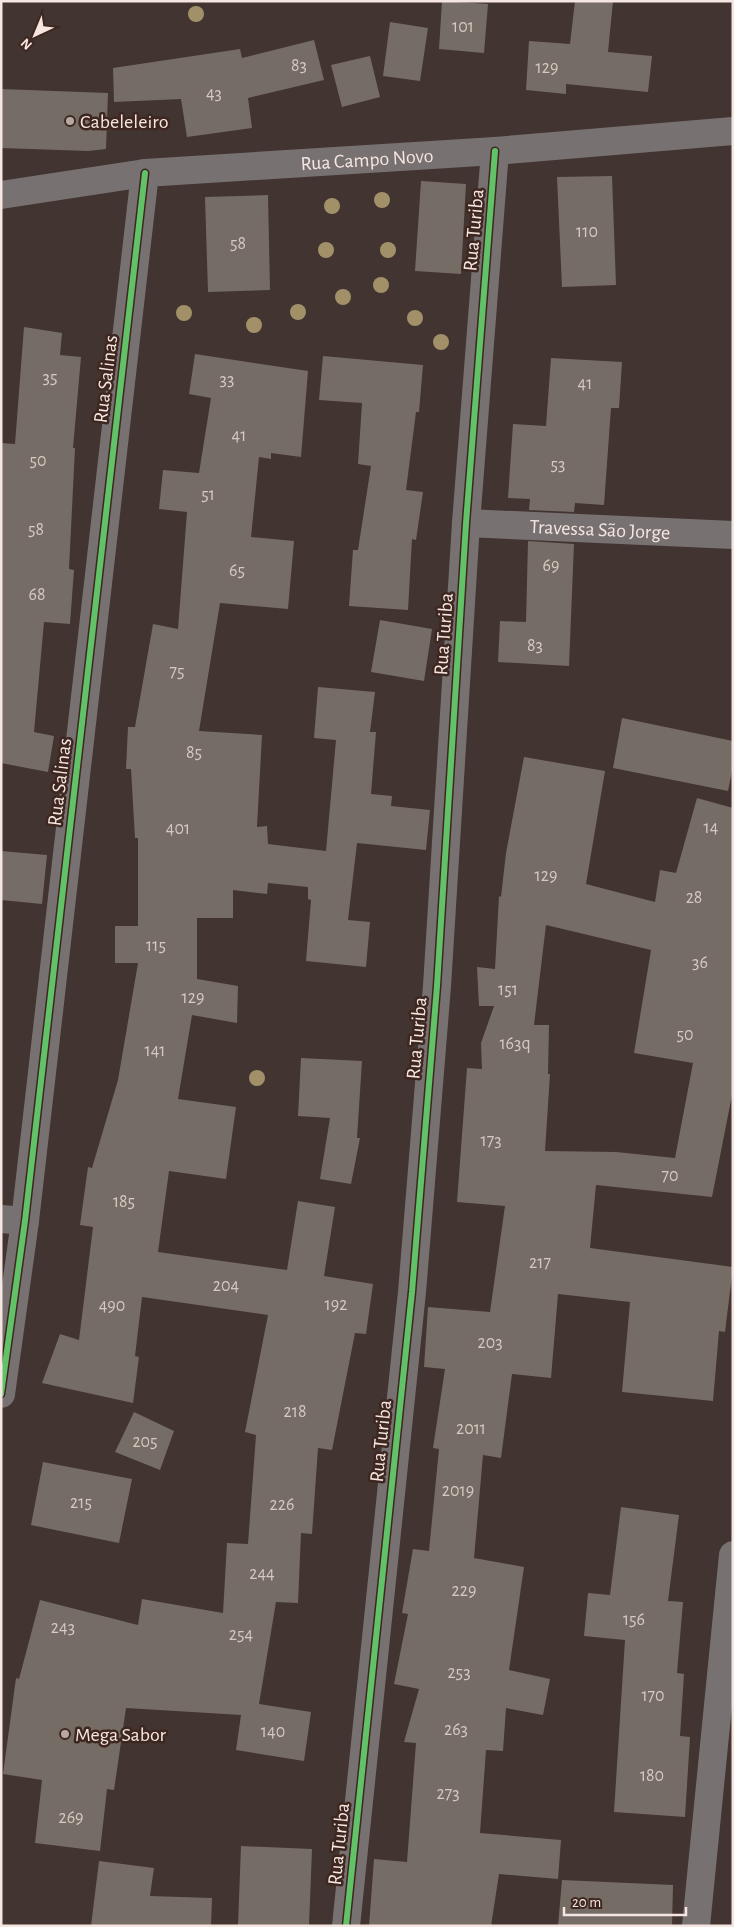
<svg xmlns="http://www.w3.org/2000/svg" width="734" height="1927" font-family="'Alegreya Sans',sans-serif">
	<rect width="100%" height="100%" fill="#423430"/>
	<path fill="#766c66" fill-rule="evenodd" d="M442,1L488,4L484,53L439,49Z
		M575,1H613L608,52L652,56L648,92L566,84V94L526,90L529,41L570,44Z
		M390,22L428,28L420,81L383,76Z
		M314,40L324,80L248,98L252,128L187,137L181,99L114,102L113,68L240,49L242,58Z
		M370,56L380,97L342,107L331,65Z
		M1,89L108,93L106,149L88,151L1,148Z
		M612,176L616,285L562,287L557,177Z
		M421,181L466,184L461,274L415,271Z
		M268,195L270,290L208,292L205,197Z
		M24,327L62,333L60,355L81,357L73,448H75L69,569L74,570L70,624L44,622L34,732L54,736L48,772L1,763V443L15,444Z
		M195,354L308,371L301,457L271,453V459L259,457L251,537L294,541L288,609L220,603L199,731L262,735L257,827L267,826L268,844L326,851L336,740L314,738L318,687L375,692L370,732H376L371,794L392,796L391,806L430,810L426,850L357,843L348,920L370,922L366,967L306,961L311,900L308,899V887L268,883L267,894L233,890V918H197V979L238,986L237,1023L192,1015L178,1099L236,1107L226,1179L169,1171L158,1252L287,1270L298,1201L335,1207L324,1276L373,1284L366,1334L355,1333L332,1450L318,1448L312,1534L301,1533L298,1603L276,1602L259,1704L311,1712L304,1761L236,1750L241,1715L126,1708L114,1790L107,1789L100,1851L35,1843L42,1780L3,1774L16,1678L19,1679L40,1600L138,1625L142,1599L223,1613L227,1543L248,1544L256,1435L245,1432L268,1315L142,1297L135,1356L139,1357L133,1403L42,1383L60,1334L79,1340L93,1227L80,1225L88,1167L92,1168L118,1080L138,963H115V926H138V838H135L131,769H126L128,727H135L153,624L178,629L187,512L159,509L163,470L199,473L211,398L189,394Z
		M323,356L423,365L419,412H416L406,490L423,492L416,540L412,539L408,610L349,606L353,550H358L371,466L358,464L362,403L319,400Z
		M551,358L622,362L619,408H611L604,505L575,503L574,512L529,510L530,499L508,498L513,424L546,426Z
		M528,541L574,544L569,666L498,662L500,621L526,622Z
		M380,620L432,629L424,681L371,672Z
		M622,718L733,741V766L728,791L613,768Z
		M524,757L605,771L586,884L655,902L660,870L676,873L697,798L733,808V1090L712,1197L596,1185L590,1248L733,1267L725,1332L719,1331L713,1401L622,1392L630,1302L558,1294L551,1378L512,1374L501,1458L483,1455L474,1558L524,1567L509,1670L550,1679L543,1715L506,1708L503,1751L486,1750L480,1833L561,1840L558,1879L499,1874L491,1926H369L374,1859L407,1862L416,1743L404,1742L419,1689L394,1684L408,1614L402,1613L413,1549L429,1551L439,1449L433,1448L445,1369L424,1367L428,1307L490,1312L505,1206L457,1202L467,1068L482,1069L481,1043L494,1006H479L477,967L495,969L499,896L501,897L506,853ZM546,925L651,950L634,1053L693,1063L675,1158L616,1152L545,1151L550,1074H548L549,1025H534Z
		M1,851L47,855L42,904L1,900Z
		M301,1058L362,1061L357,1138H360L351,1184L320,1179L330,1118L298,1116Z
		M134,1412L174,1431L160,1470L115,1452Z
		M43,1462L132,1479L119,1543L31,1525Z
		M621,1507L679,1515L668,1601L683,1602L677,1673L684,1674L680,1736L690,1737L685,1817L614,1812L625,1640L584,1636L588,1593L610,1595Z
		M241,1846L312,1849L309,1926H238Z
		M99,1861L154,1868L150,1896L212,1898L211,1926H91Z
		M562,1880L673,1885L672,1926H558Z"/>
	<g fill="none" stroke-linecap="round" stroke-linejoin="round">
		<g stroke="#787171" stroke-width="28">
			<path id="s1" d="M1,195L145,173L495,151L733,131"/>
			<path id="s2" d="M466,523L733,535"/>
			<path d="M1,1219L25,1221"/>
			<path d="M1,1394L25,1221L145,173"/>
			<path d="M346,1926L412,1292L437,986L466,523L495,151"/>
			<path d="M696,1926L733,1555"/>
		</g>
		<g stroke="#3e2720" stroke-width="9">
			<path id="cycleway" d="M1,1394L25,1221L145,173
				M346,1926L412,1292L437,986L466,523L495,151"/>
		</g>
		<use href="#cycleway" stroke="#61c268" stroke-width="6"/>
	</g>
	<g fill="#a29069">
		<circle cx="196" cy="14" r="8"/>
		<circle cx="382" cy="200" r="8"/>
		<circle cx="332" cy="206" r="8"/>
		<circle cx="326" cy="250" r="8"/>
		<circle cx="388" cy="250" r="8"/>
		<circle cx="381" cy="285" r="8"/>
		<circle cx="343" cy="297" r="8"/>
		<circle cx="298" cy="312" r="8"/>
		<circle cx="184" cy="313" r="8"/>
		<circle cx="415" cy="318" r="8"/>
		<circle cx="254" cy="325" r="8"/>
		<circle cx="441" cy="342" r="8"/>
		<circle cx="257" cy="1078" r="8"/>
	</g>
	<g fill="#b7a8a3" stroke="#3e2720" stroke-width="2">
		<circle cx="70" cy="121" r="5"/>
		<circle cx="65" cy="1734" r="5"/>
	</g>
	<g text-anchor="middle" stroke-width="5" stroke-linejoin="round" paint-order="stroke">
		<g font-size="18" fill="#d6c8c2">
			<text x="463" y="32">101</text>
			<text x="299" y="71">83</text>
			<text x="547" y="73">129</text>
			<text x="214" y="99">43</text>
			<text x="587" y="237">110</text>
			<text x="238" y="249">58</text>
			<text x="50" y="383">35</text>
			<text x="227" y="385">33</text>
			<text x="585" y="389">41</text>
			<text x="239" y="441">41</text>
			<text x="38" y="466">50</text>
			<text x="558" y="470">53</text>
			<text x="208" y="500">51</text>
			<text x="36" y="535">58</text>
			<text x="551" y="571">69</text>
			<text x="237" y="576">65</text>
			<text x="37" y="600">68</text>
			<text x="535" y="651">83</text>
			<text x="177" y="677">75</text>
			<text x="194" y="758">85</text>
			<text x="711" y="833">14</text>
			<text x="178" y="834">401</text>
			<text x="546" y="881">129</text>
			<text x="694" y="903">28</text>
			<text x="156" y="951">115</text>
			<text x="700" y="968">36</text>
			<text x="508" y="995">151</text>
			<text x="193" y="1003">129</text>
			<text x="685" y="1040">50</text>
			<text x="515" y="1049">163q</text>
			<text x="155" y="1056">141</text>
			<text x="491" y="1146">173</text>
			<text x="670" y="1181">70</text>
			<text x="124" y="1207">185</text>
			<text x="540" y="1268">217</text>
			<text x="226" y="1291">204</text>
			<text x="336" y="1310">192</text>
			<text x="112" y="1311">490</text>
			<text x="490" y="1348">203</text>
			<text x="295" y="1417">218</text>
			<text x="471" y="1434">2011</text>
			<text x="145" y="1447">205</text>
			<text x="458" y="1496">2019</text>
			<text x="81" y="1508">215</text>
			<text x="282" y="1510">226</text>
			<text x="262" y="1579">244</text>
			<text x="464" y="1596">229</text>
			<text x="634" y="1625">156</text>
			<text x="63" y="1633">243</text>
			<text x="241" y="1640">254</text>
			<text x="459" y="1678">253</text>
			<text x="653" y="1701">170</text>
			<text x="456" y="1735">263</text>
			<text x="273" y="1737">140</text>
			<text x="652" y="1781">180</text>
			<text x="448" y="1799">273</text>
			<text x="71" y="1823">269</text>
		</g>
		<g font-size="20" fill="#f6e6e1" stroke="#3e2720" text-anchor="start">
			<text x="80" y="128">Cabeleleiro</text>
			<text x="75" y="1741">Mega Sabor</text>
		</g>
		<g font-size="20" fill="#f6e6e1" stroke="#3e2720">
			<text dy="7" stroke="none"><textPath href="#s1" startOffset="368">Rua Campo Novo</textPath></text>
			<text transform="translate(473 230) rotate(-85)" y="7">Rua Turiba</text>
			<text transform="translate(105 379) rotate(-83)" y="7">Rua Salinas</text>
			<text dy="7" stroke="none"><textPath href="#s2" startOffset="134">Travessa São Jorge</textPath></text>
			<text transform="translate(443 634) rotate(-86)" y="7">Rua Turiba</text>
			<text transform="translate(59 782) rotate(-83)" y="7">Rua Salinas</text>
			<text transform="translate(416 1038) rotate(-85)" y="7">Rua Turiba</text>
			<text transform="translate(380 1441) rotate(-84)" y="7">Rua Turiba</text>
			<text transform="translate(338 1844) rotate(-84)" y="7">Rua Turiba</text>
		</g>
	</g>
	<rect width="734" height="1927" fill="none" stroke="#f6e6e1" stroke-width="5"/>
	<g transform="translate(35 35) rotate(224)" stroke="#3e2720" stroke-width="4" paint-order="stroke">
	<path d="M0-4L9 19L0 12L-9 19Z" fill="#f6e6e1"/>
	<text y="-8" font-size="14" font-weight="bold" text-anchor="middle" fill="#f6e6e1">N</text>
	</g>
	<path d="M564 1907v8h122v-8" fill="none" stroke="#f6e6e1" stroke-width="2.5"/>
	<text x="572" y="1907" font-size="15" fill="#f6e6e1" stroke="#3e2720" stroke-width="4" paint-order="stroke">20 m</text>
</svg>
